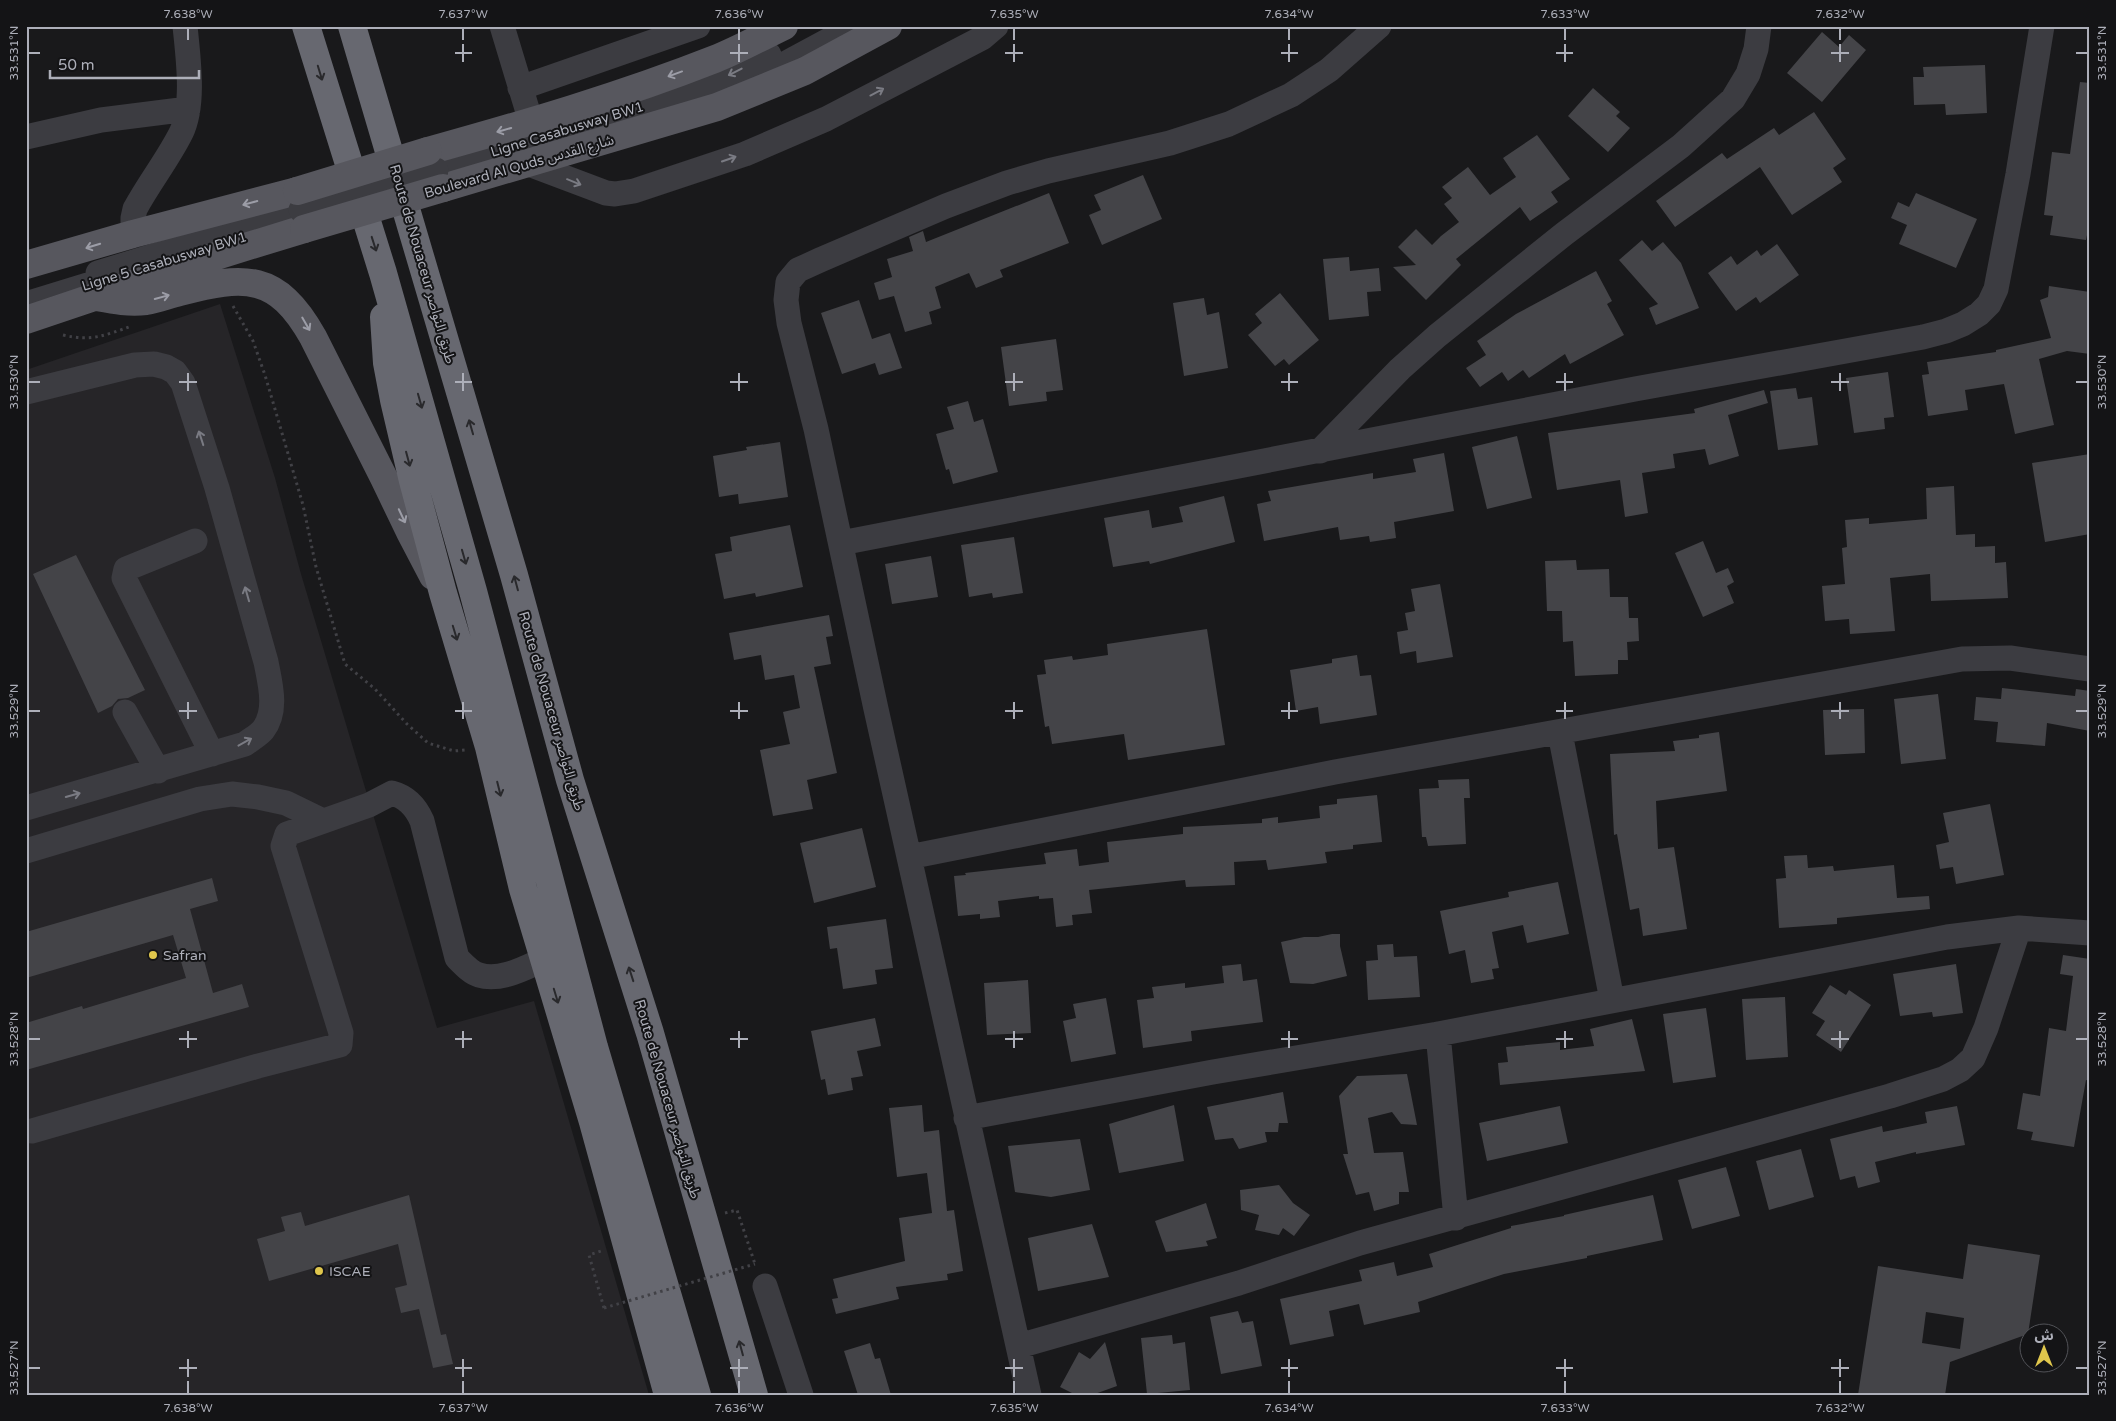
<svg xmlns="http://www.w3.org/2000/svg" width="2116" height="1421" font-family="'Varela Round','Noto Sans Arabic',sans-serif">
	<rect width="100%" height="100%" fill="#19191b"/>
	<path fill="#262528" d="M220,304L275,478L301,574L437,1028L534,1001L649,1395H26V370Z"/>
	<path fill="#444448" fill-rule="evenodd" d="M1822,32L1839,47L1849,35L1866,50L1822,102L1787,73Z
		M1985,65L1987,113L1946,115L1945,104L1914,105L1913,77H1924L1923,67Z
		M2080,82L2090,83V220L2086,240L2050,235L2053,216L2044,215L2052,152L2070,154Z
		M1593,88L1620,112L1616,116L1630,128L1608,152L1568,116Z
		M1814,112L1846,159L1833,168L1842,182L1792,215L1760,167L1675,227L1656,201L1722,153L1727,159L1774,128L1779,135Z
		M1537,135L1570,179L1551,192L1558,202L1530,221L1520,207L1456,259L1461,265L1426,300L1393,267L1416,265L1398,247L1416,229L1432,245L1441,236L1459,222L1444,204L1452,198L1442,187L1468,167L1490,195L1516,177L1503,158Z
		M1143,175L1162,219L1102,245L1089,215L1101,210L1094,195Z
		M1049,193L1069,243L1000,270L1003,277L976,288L969,273L935,287L941,308L929,312L932,324L905,332L894,296L879,300L874,283L892,277L887,259L913,251L909,237L923,231L926,242Z
		M1916,193L1977,219L1956,268L1899,244L1907,225L1891,218L1898,202L1909,207Z
		M1642,240L1652,251L1663,242L1681,263L1699,308L1656,325L1649,308L1658,304L1619,260Z
		M1777,244L1799,275L1760,303L1756,297L1736,311L1708,273L1731,256L1737,265L1757,250L1761,256Z
		M1349,257L1350,271L1379,268L1381,291L1367,292L1369,316L1329,320L1323,259Z
		M1596,271L1612,301L1607,304L1624,335L1570,364L1565,354L1529,378L1523,370L1508,381L1502,372L1480,387L1466,368L1486,355L1477,341L1516,314Z
		M2049,286L2090,292V354L2067,351L2039,359L2054,425L2015,434L2004,384L1965,390L1968,410L1928,416L1922,375L1929,374L1927,362L1996,352V350L2051,338L2040,300L2048,297Z
		M1280,293L1319,340L1289,365L1284,359L1275,366L1248,335L1262,323L1255,314Z
		M1204,298L1207,315L1219,312L1228,368L1184,376L1173,303Z
		M859,300L872,339L890,333L902,368L879,375L875,363L842,374L821,313Z
		M1056,339L1063,390L1046,392L1047,401L1009,406L1001,347Z
		M1888,372L1894,417L1884,418L1885,429L1854,433L1846,378Z
		M1796,388L1798,399L1812,397L1818,445L1778,450L1770,391Z
		M1764,390L1768,403L1728,415L1739,456L1709,465L1705,449L1673,454L1675,468L1642,473L1648,513L1625,517L1620,480L1557,490L1548,433L1695,413L1694,409Z
		M968,401L974,422L983,419L998,472L953,484L949,469L946,470L936,434L954,429L947,407Z
		M1517,436L1532,498L1487,509L1472,447Z
		M780,442L788,497L739,504L738,494L719,497L713,456L747,450L746,447Z
		M1444,453L1454,511L1394,522L1396,538L1370,542L1369,536L1340,540L1338,527L1264,541L1257,504L1271,501L1268,491L1373,473V479L1416,472L1413,459Z
		M2090,454V534L2045,542L2032,463Z
		M1954,486L1956,535L1975,534V547L1995,546V563L2006,562L2008,598L1931,601L1930,574L1890,578L1895,631L1850,634L1849,619L1825,621L1822,586L1845,584L1842,548L1847,547L1845,520L1869,518V524L1927,519L1926,488Z
		M1224,496L1235,542L1150,564L1149,561L1113,567L1104,518L1149,510L1152,528L1183,522L1179,507Z
		M790,525L803,587L756,597L755,593L724,599L715,554L732,551L730,537Z
		M1014,537L1023,593L993,598L992,593L969,597L961,545Z
		M1703,541L1716,573L1728,568L1734,582L1727,586L1734,603L1703,617L1675,553Z
		M76,555L145,690L128,698L118,699L112,706L98,713L33,574Z
		M931,556L938,597L892,604L885,564Z
		M1576,560L1577,570L1609,569L1610,597H1628L1629,618H1638L1639,641L1627,642L1628,660H1618V674L1575,676L1573,641L1563,642L1562,611H1547L1545,561Z
		M1440,584L1453,657L1417,663L1416,651L1400,654L1397,632L1408,630L1405,613L1415,611L1411,589Z
		M829,615L833,636L826,637L831,664L814,667L837,773L807,780L813,809L773,816L760,750L790,744L783,712L800,708L794,675L765,680L761,655L734,660L729,633Z
		M1207,629L1225,745L1128,760L1124,734L1052,744L1049,726L1045,727L1037,675L1046,674L1044,660L1072,656L1073,660L1108,655L1107,644Z
		M1357,655L1360,676L1371,675L1377,715L1320,724L1318,707L1296,711L1290,670L1332,663V659Z
		M2002,688L2075,696L2076,689L2090,691V731L2047,723L2045,746L1996,742L1998,722L1974,720L1976,697L2001,699Z
		M1938,694L1946,759L1901,764L1894,699Z
		M1864,709L1865,753L1825,755L1823,710Z
		M1719,732L1727,791L1656,801L1658,849L1674,847L1687,929L1643,936L1639,908L1630,910L1617,834L1614,835L1610,754L1675,751L1673,741L1699,738V735Z
		M1469,779L1470,798H1464L1466,844L1428,846L1426,837H1422L1419,789L1439,788L1438,780Z
		M1377,795L1382,842L1353,845V849L1325,852L1327,863L1268,870L1266,860L1234,862L1235,885L1186,887L1185,880L1089,890L1092,913L1072,915L1073,925L1056,927L1053,898L1039,899V896L998,901L1000,917L980,919V914L958,916L954,876L966,875L965,873L1046,864L1044,853L1077,849L1079,866L1109,862L1107,842L1183,834V827L1262,823V819L1278,817V823L1320,818L1319,806L1337,804V799Z
		M1990,804L2004,875L1956,884L1953,867L1940,869L1936,845L1949,842L1943,813Z
		M862,828L876,887L814,903L800,843Z
		M1807,855L1808,868L1833,866L1834,871L1894,865L1897,898L1929,896L1930,909L1837,918V924L1779,928L1776,879L1786,878L1784,856Z
		M212,878L218,901L190,909L213,993L242,984L249,1007L26,1070V1023L82,1006L83,1009L186,978L173,935L26,978V932Z
		M1558,882L1569,934L1527,943L1523,925L1492,932L1499,968L1492,969L1494,979L1471,983L1465,950L1449,954L1440,911L1509,897L1508,892Z
		M886,919L893,968L875,970L877,984L843,989L837,948L830,949L827,927Z
		M1332,934H1340V946L1347,976L1313,984L1290,983L1281,942L1304,937H1318Z
		M1393,944L1394,957L1417,956L1420,997L1368,1000L1366,961L1378,960L1377,945Z
		M2063,955L2090,959V1081L2086,1080L2074,1147L2031,1140L2033,1132L2017,1129L2023,1093L2040,1096L2049,1028L2066,1031L2073,976L2060,974Z
		M1241,964L1243,981L1257,979L1263,1022L1191,1031L1192,1041L1143,1048L1137,1000L1154,998L1152,987L1185,983V988L1224,983L1222,966Z
		M1956,964L1963,1013L1933,1017L1932,1012L1900,1016L1893,974Z
		M1028,980L1031,1033L987,1035L984,983Z
		M1830,985L1846,995L1849,990L1871,1005L1841,1052L1816,1035L1825,1021L1812,1013Z
		M1785,997L1788,1057L1746,1060L1742,999Z
		M1106,998L1116,1054L1071,1062L1063,1021L1076,1018L1073,1004Z
		M1706,1008L1716,1077L1673,1083L1663,1014Z
		M875,1018L881,1046L857,1051L863,1076L851,1078L853,1090L828,1095L825,1079L821,1080L811,1031Z
		M1632,1019L1645,1071L1500,1085L1498,1063L1508,1062L1506,1047L1560,1042V1050L1594,1046L1590,1029Z
		M1407,1074L1417,1125L1401,1124L1392,1112L1368,1118L1374,1153L1403,1152L1409,1192H1399V1204L1374,1211L1369,1192L1356,1195L1343,1154H1348L1339,1096L1357,1076Z
		M1283,1092L1288,1123H1279L1278,1132H1265L1267,1142L1239,1149L1233,1138L1215,1140L1207,1107Z
		M922,1105L924,1132L939,1130L947,1211L954,1210L963,1271L947,1274L948,1280L896,1287L899,1299L836,1314L832,1299L838,1298L833,1279L905,1261L899,1218L932,1213L927,1173L897,1177L889,1108Z
		M1174,1105L1184,1161L1119,1173L1109,1124Z
		M1560,1106L1568,1143L1487,1161L1479,1123Z
		M1957,1106L1965,1145L1916,1154V1152L1875,1162L1880,1182L1858,1188L1855,1176L1840,1180L1830,1139L1882,1126L1883,1132L1927,1123L1925,1112Z
		M1080,1139L1090,1190L1051,1197L1015,1192L1008,1146Z
		M1801,1149L1814,1197L1769,1210L1756,1161Z
		M1726,1167L1740,1216L1692,1229L1678,1180Z
		M1279,1185L1293,1203L1310,1215L1294,1236L1283,1228L1279,1235L1255,1230L1259,1215L1241,1210L1240,1190Z
		M409,1195L441,1335L446,1334L453,1364L433,1368L419,1309L401,1313L395,1288L407,1285L398,1244L269,1281L257,1239L285,1231L281,1217L301,1212L305,1226Z
		M1653,1195L1663,1240L1587,1256V1258L1504,1274L1418,1302L1420,1312L1364,1325L1359,1304L1329,1311L1334,1336L1290,1345L1280,1299L1362,1281L1359,1270L1394,1262L1397,1276L1433,1267L1429,1254L1511,1228V1226L1564,1216V1215Z
		M1206,1203L1217,1238L1206,1241L1208,1246L1166,1252L1155,1221Z
		M1092,1224L1109,1277L1038,1291L1028,1238Z
		M1968,1244L2040,1255L2028,1334L1950,1362L1945,1395H1858L1878,1266L1963,1279ZM1926,1312L1964,1318L1960,1349L1922,1343Z
		M1238,1311L1242,1323L1253,1321L1262,1366L1221,1374L1210,1317Z
		M1172,1335L1173,1344L1185,1342L1190,1390L1147,1394L1141,1338Z
		M1105,1342L1117,1386L1092,1395H1076L1060,1387L1079,1352L1090,1359Z
		M870,1343L875,1359L880,1358L891,1395H858L844,1351Z"/>
	<g fill="none" stroke-linecap="round" stroke-linejoin="round">
		<path stroke="#414146" stroke-width="3" stroke-dasharray="2.5 4" stroke-linecap="butt" d="M233,306L253,341L265,375L303,505L316,567L345,664L375,689L407,724L428,743L454,751L466,750
			M63,335C92,342 105,335 132,326
			M725,1213L737,1210L755,1264
			M604,1308L589,1255L604,1250"/>
		<path stroke="#3c3c41" stroke-width="25" d="M502,26L531,122
			M753,81L855,26
			M520,88L698,26
			M26,137L101,120L188,109
			M529,164L606,193L615,194L634,191L745,154L826,119L982,38L996,26
			M436,170L712,84L769,55
			M133,234V218L135,209C149,183 168,159 181,133C195,105 188,57 185,26
			M98,273L301,210
			M26,304L117,276
			M26,392L135,365L154,364L166,367L175,372L183,383L217,488L266,662C270,683 278,711 263,730C259,735 250,740 245,744L26,808
			M1320,451L1400,369L1437,336L1564,234L1681,146L1733,99L1748,74L1756,49L1759,26
			M195,541L126,569L124,578L212,754
			M841,543L1635,389L1923,337L1946,331L1963,324L1979,314L1989,304L1996,289L2018,174L2042,26
			M125,712L158,771
			M1560,733L1612,1000
			M26,851L200,799L232,794L258,797L286,803L323,821
			M909,857L1335,772L1962,659L2010,658L2090,669
			M1438,1034L1456,1218
			M966,1118L1213,1072L1438,1034L1947,937L2019,928L2090,933
			M32,1131L258,1066L340,1045L341,1033L283,846L287,834L369,805L392,793C407,797 416,807 422,821L457,958C463,964 471,973 479,975C501,982 526,967 545,959
			M765,1286L801,1395
			M1019,1346L1239,1283L1360,1243L1890,1096L1943,1079L1960,1070L1973,1058L1986,1028L2019,928
			M1029,1395L876,709L816,429L789,323L786,300L788,282L798,270L820,260L946,206L1007,183L1048,171L1170,143L1229,124L1291,95L1329,70L1379,26"/>
		<path stroke="#57575e" stroke-width="28" d="M428,151C525,124 621,96 715,59C738,50 761,37 784,26
			M443,188L717,107L805,71L888,26
			M26,265L133,234L297,191
			M96,297C113,300 129,303 146,301C157,299 168,295 180,292C245,275 277,273 313,337L384,478L410,532L433,576
			M26,320L216,256L304,229"/>
		<path stroke="#676870" stroke-width="28" d="M306,26L383,273L473,591L594,1047L697,1395
			M352,26L514,575L570,780L650,1033L754,1395
			M384,317L387,363L394,400L413,481L443,593L489,747L523,889L593,1122L668,1395"/>
		<path stroke="#414146" stroke-width="3" stroke-dasharray="2.5 4" stroke-linecap="butt" d="M604,1308L755,1264"/>
		<path stroke="#3c3c41" stroke-width="25" d="M301,210L436,170"/>
		<path stroke="#57575e" stroke-width="28" d="M297,191L428,151
			M304,229L443,188"/>
	</g>
	<defs><path id="oneway-shaft" d="M-6 0H5M1.5-3L5.5 0L1.5 3" fill="none" stroke-width="1.6" stroke-linecap="round" stroke-linejoin="round" transform="scale(1.25)"/></defs>
	<g stroke="#7a7b83">
		<use href="#oneway-shaft" transform="translate(735 72) rotate(153)"/>
		<use href="#oneway-shaft" transform="translate(877 92) rotate(-28)"/>
		<use href="#oneway-shaft" transform="translate(729 159) rotate(-19)"/>
		<use href="#oneway-shaft" transform="translate(574 182) rotate(22)"/>
		<use href="#oneway-shaft" transform="translate(201 438) rotate(-108)"/>
		<use href="#oneway-shaft" transform="translate(247 594) rotate(-106)"/>
		<use href="#oneway-shaft" transform="translate(245 742) rotate(-29)"/>
		<use href="#oneway-shaft" transform="translate(73 795) rotate(-16)"/>
	</g>
	<g stroke="#29292c">
		<use href="#oneway-shaft" transform="translate(320 73) rotate(73)"/>
		<use href="#oneway-shaft" transform="translate(374 244) rotate(72)"/>
		<use href="#oneway-shaft" transform="translate(420 401) rotate(74)"/>
		<use href="#oneway-shaft" transform="translate(471 427) rotate(-106)"/>
		<use href="#oneway-shaft" transform="translate(408 459) rotate(75)"/>
		<use href="#oneway-shaft" transform="translate(464 557) rotate(74)"/>
		<use href="#oneway-shaft" transform="translate(516 583) rotate(-105)"/>
		<use href="#oneway-shaft" transform="translate(455 633) rotate(73)"/>
		<use href="#oneway-shaft" transform="translate(499 789) rotate(76)"/>
		<use href="#oneway-shaft" transform="translate(631 974) rotate(-108)"/>
		<use href="#oneway-shaft" transform="translate(556 996) rotate(73)"/>
		<use href="#oneway-shaft" transform="translate(741 1348) rotate(-105)"/>
	</g>
	<g stroke="#9c9da7">
		<use href="#oneway-shaft" transform="translate(675 74) rotate(160)"/>
		<use href="#oneway-shaft" transform="translate(504 130) rotate(164)"/>
		<use href="#oneway-shaft" transform="translate(250 203) rotate(165)"/>
		<use href="#oneway-shaft" transform="translate(93 246) rotate(163)"/>
		<use href="#oneway-shaft" transform="translate(162 297) rotate(-15)"/>
		<use href="#oneway-shaft" transform="translate(306 324) rotate(60)"/>
		<use href="#oneway-shaft" transform="translate(402 516) rotate(65)"/>
	</g>
	<path fill="none" stroke="#adafb9" stroke-width="2" d="M188,28V40M463,28V40M739,28V40M1014,28V40M1289,28V40M1565,28V40M1840,28V40M463,44V62M739,44V62M1014,44V62M1289,44V62M1565,44V62M1840,44V62M28,53H40M455,53H472M730,53H748M1005,53H1023M1281,53H1298M1556,53H1573M1831,53H1849M2076,53H2088M188,373V391M463,373V391M739,373V391M1014,373V391M1289,373V391M1565,373V391M1840,373V391M28,382H40M179,382H197M455,382H472M730,382H748M1005,382H1023M1281,382H1298M1556,382H1573M1831,382H1849M2076,382H2088M188,702V719M463,702V719M739,702V719M1014,702V719M1289,702V719M1565,702V719M1840,702V719M28,711H40M179,711H197M455,711H472M730,711H748M1005,711H1023M1281,711H1298M1556,711H1573M1831,711H1849M2076,711H2088M188,1031V1048M463,1031V1048M739,1031V1048M1014,1031V1048M1289,1031V1048M1565,1031V1048M1840,1031V1048M28,1039H40M179,1039H197M455,1039H472M730,1039H748M1005,1039H1023M1281,1039H1298M1556,1039H1573M1831,1039H1849M2076,1039H2088M188,1359V1377M463,1359V1377M739,1359V1377M1014,1359V1377M1289,1359V1377M1565,1359V1377M1840,1359V1377M28,1368H40M179,1368H197M455,1368H472M730,1368H748M1005,1368H1023M1281,1368H1298M1556,1368H1573M1831,1368H1849M2076,1368H2088M188,1381V1394M463,1381V1394M739,1381V1394M1014,1381V1394M1289,1381V1394M1565,1381V1394M1840,1381V1394"/>
	<g fill="#dfc64c" stroke="#141416" stroke-width="2">
		<circle cx="153" cy="955" r="5"/>
		<circle cx="319" cy="1271" r="5"/>
	</g>
	<g text-anchor="middle" stroke-width="4" stroke-linejoin="round" paint-order="stroke">
		<g font-size="14" fill="#adafb9" stroke="#141416">
			<text transform="translate(567 129) rotate(-17)" y="5">Ligne Casabusway BW1</text>
			<text transform="translate(519 166) rotate(-16)" y="5">Boulevard Al Quds شارع القدس</text>
			<text transform="translate(164 261) rotate(-17)" y="5">Ligne 5 Casabusway BW1</text>
			<text transform="translate(423 264) rotate(74)" y="5">Route de Nouaceur طريق النواصر</text>
			<text transform="translate(552 711) rotate(74)" y="5">Route de Nouaceur طريق النواصر</text>
			<text transform="translate(668 1099) rotate(74)" y="5">Route de Nouaceur طريق النواصر</text>
		</g>
		<g font-size="14" fill="#adafb9" stroke="#141416" text-anchor="start">
			<text x="163" y="960">Safran</text>
			<text x="329" y="1276">ISCAE</text>
		</g>
	</g>
	<rect width="2116" height="1421" fill="none" stroke="#141416" stroke-width="55"/>
	<g transform="translate(2044 1348)"><circle r="24" fill="#141416" stroke="#515257"/>
	<path d="M0-4L9 19L0 12L-9 19Z" fill="#dfc64c"/>
	<text y="-8" font-size="14" font-weight="bold" text-anchor="middle" fill="#adafb9">ش</text>
	</g>
	<path d="M50 70v8h149v-8" fill="none" stroke="#adafb9" stroke-width="2.5"/>
	<text x="58" y="70" font-size="15" fill="#adafb9" stroke="#141416" stroke-width="4" paint-order="stroke">50 m</text>
	<rect x="28" y="28" width="2060" height="1366" fill="none" stroke="#adafb9" stroke-width="2"/>
	<g font-size="12" text-anchor="middle" fill="#adafb9">
		<text x="188" y="18">7.638°W</text>
		<text x="463" y="18">7.637°W</text>
		<text x="739" y="18">7.636°W</text>
		<text x="1014" y="18">7.635°W</text>
		<text x="1289" y="18">7.634°W</text>
		<text x="1565" y="18">7.633°W</text>
		<text x="1840" y="18">7.632°W</text>
		<text transform="translate(14 53) rotate(-90)" y="4">33.531°N</text>
		<text transform="translate(2102 53) rotate(-90)" y="4">33.531°N</text>
		<text transform="translate(14 382) rotate(-90)" y="4">33.530°N</text>
		<text transform="translate(2102 382) rotate(-90)" y="4">33.530°N</text>
		<text transform="translate(14 711) rotate(-90)" y="4">33.529°N</text>
		<text transform="translate(2102 711) rotate(-90)" y="4">33.529°N</text>
		<text transform="translate(14 1039) rotate(-90)" y="4">33.528°N</text>
		<text transform="translate(2102 1039) rotate(-90)" y="4">33.528°N</text>
		<text transform="translate(14 1368) rotate(-90)" y="4">33.527°N</text>
		<text transform="translate(2102 1368) rotate(-90)" y="4">33.527°N</text>
		<text x="188" y="1412">7.638°W</text>
		<text x="463" y="1412">7.637°W</text>
		<text x="739" y="1412">7.636°W</text>
		<text x="1014" y="1412">7.635°W</text>
		<text x="1289" y="1412">7.634°W</text>
		<text x="1565" y="1412">7.633°W</text>
		<text x="1840" y="1412">7.632°W</text>
	</g>
</svg>
